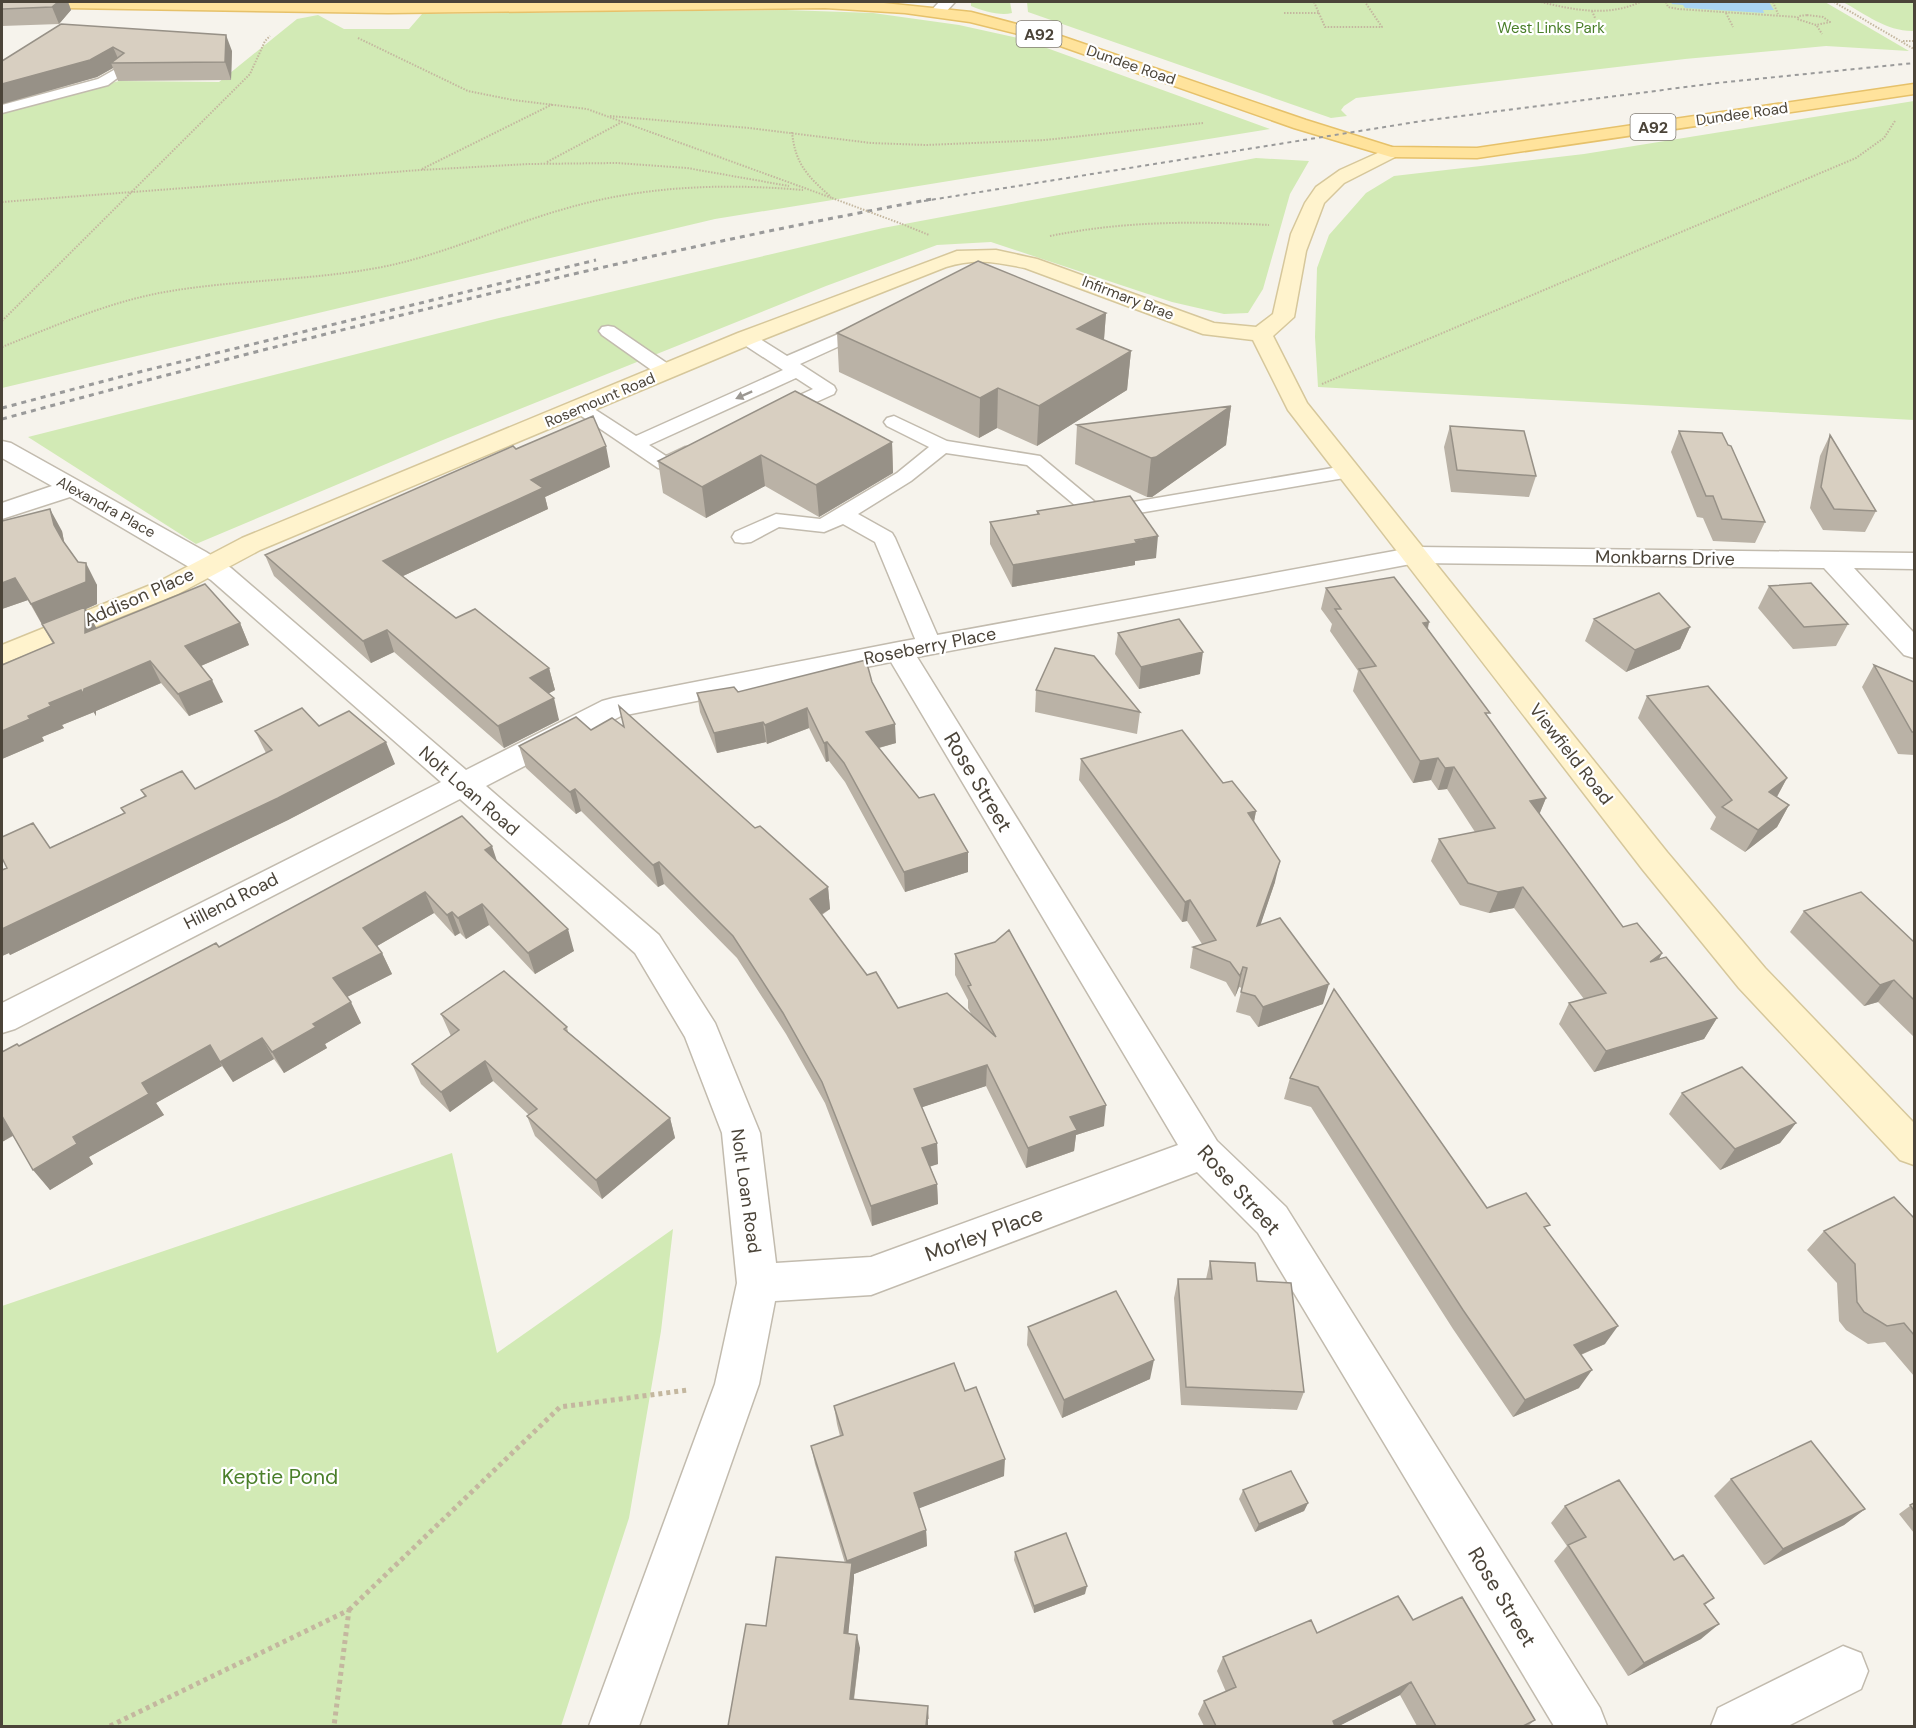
<svg xmlns="http://www.w3.org/2000/svg" width="1916" height="1728" font-family="'DM Sans',sans-serif">
	<rect width="100%" height="100%" fill="#f6f3ec"/>
	<path fill="#d2eab5" d="M971,2H1010L1012,13C1000,16 983,11 971,6Z
		M1027,2H1825L1909,51L1826,46L1685,59L1356,98L1344,106L1341,110L1347,116L1331,118L1028,12Z
		M1843,2H1914V31C1888,32 1865,14 1843,2Z
		M786,10L873,13L959,25L1022,39L1270,129L715,219L2,388V113L119,81L219,82L297,19L318,15L344,29H409L422,14Z
		M1914,101V420L1318,387L1315,337L1317,268L1329,235L1366,193L1394,176L1584,154Z
		M1256,158L1309,161L1290,194L1263,289L1248,313L1224,314L1172,302L991,242L937,245L826,286L443,440L196,544L28,437L499,318L883,228Z
		M452,1153L497,1353L673,1229L661,1331L629,1518L561,1726H2V1306Z"/>
	<path fill="#a9d4f2" d="M1671,2H1769L1774,10H1763L1764,13L1685,8L1683,5L1672,4Z"/>
	<g fill="none" stroke-linecap="round" stroke-linejoin="round">
		<g stroke="#c2bbae" stroke-width="3">
			<path id="lane" d="M121,66L128,70L108,85L2,113V105L98,79Z
				M871,320L877,321L880,325L877,329L800,364L834,386L836,390L834,394L783,417H769L766,413L769,409L813,389L796,378L649,445L666,456L685,447H699L702,451C694,462 670,471 658,468L571,409L574,405H588L636,436L783,370L740,342L737,338L740,334H752L787,356Z
				M608,326L614,327L674,368L676,372L674,376H660L602,335L599,331L602,327Z
				M894,416L947,441L1040,456L1095,502H1133L1350,465L1357,467L1360,471L1357,475L1350,477L1133,514L1083,512L1027,465L946,453L911,481L858,514L892,533L895,538L942,646L938,651L930,653L922,651L918,646L875,542L843,524L824,532L779,527L751,542L743,543L735,542L732,537L735,532L776,514L820,519L897,473L929,447L887,426L884,422L887,418Z"/>
		</g>
		<g stroke="#c2bbae" stroke-width="3">
			<path id="street" d="M939,2H955L943,15H933L930,12Z
				M2,441L11,443L206,552L231,568L466,770L602,701L613,698L899,642L1416,547L1914,553V569L1854,568L1914,633V658L1904,655L1824,568L1416,563L917,657L1217,1141L1286,1207L1600,1708L1607,1726H1554L1258,1233L1197,1172L871,1295L775,1301L759,1384L639,1726H589L715,1384L737,1283L722,1133L685,1037L635,953L460,799L15,1029L2,1033V1003L441,782L211,580L70,497L2,519V503L52,486L2,458ZM891,662L1178,1145L871,1257L776,1263L760,1133L715,1023L659,935L486,786L621,716Z
				M1843,1646L1861,1653L1868,1671L1861,1689L1788,1726H1711L1718,1708Z"/>
		</g>
		<g stroke="#d6c79b" stroke-width="3">
			<path id="secondary" d="M1391,147L1397,148L1400,152L1397,156L1344,183L1324,203L1306,251L1294,317L1273,336L1307,403L1667,852L1765,968L1914,1123V1165L1900,1160L1739,988L1643,870L1288,410L1253,340L1203,334L1025,268C996,262 975,258 946,267L754,343L260,550L178,594L2,664V645L158,582L242,538L738,333L957,251L996,250L1037,259L1214,323L1256,327L1273,314L1291,234L1305,203L1316,187L1340,170Z"/>
		</g>
		<g stroke="#e6c16a" stroke-width="3">
			<path id="primary" d="M2,2L388,3L874,2L971,12L1058,35L1306,120L1392,147L1477,148L1914,84V94L1477,158L1391,157L1294,128L1046,41L970,22L905,13L825,8L388,13L2,7Z"/>
		</g>
		<path stroke="#c4b79f" stroke-width="2" stroke-dasharray="1.5 1.5" stroke-linecap="butt" d="M1314,2L1325,27H1382L1365,2
			M1541,2C1574,10 1608,17 1640,2
			M1666,2L1668,7L1678,9L1797,17
			M1773,2L1778,14
			M1834,2L1914,49
			M1592,11L1595,18
			M1284,13H1319
			M1726,13L1733,27
			M1807,15L1823,17L1830,22L1816,25L1797,19L1799,16Z
			M1817,26L1822,34
			M358,38L468,91L513,100L587,109L832,198
			M1903,41H1914
			M610,116L749,128L871,143L926,145L1045,140L1203,123
			M792,132C795,163 807,176 830,196
			M547,162L622,122
			M422,169L553,104
			M2,202L420,170L529,164L617,163L687,168L789,186
			M902,224L929,235
			M1050,236C1123,221 1195,221 1269,225
			M2,321L250,74L265,41L270,36
			M2,347C55,326 108,302 165,292C239,279 314,281 387,266C448,253 504,226 564,209C642,186 722,183 803,190
			M1322,384L1856,158L1884,138L1895,121"/>
		<path stroke="#c4b79f" stroke-width="5" stroke-dasharray="4 4" stroke-linecap="butt" d="M349,1610L560,1407L688,1390
			M110,1726L349,1610L334,1726"/>
		<use href="#lane" fill="#fff" fill-rule="evenodd"/>
		<use href="#street" fill="#fff" fill-rule="evenodd"/>
		<use href="#secondary" fill="#fff3cd" fill-rule="evenodd"/>
		<use href="#primary" fill="#ffe39c" fill-rule="evenodd"/>
		<path stroke="#9a9a9a" stroke-width="2" stroke-dasharray="4 4" stroke-linecap="butt" d="M924,201L1422,121L1717,83L1914,63"/>
		<path stroke="#9a9a9a" stroke-width="3" stroke-dasharray="5 5" stroke-linecap="butt" d="M2,408L131,374L596,260
			M2,419C310,336 619,257 932,199"/>
		<path stroke="#c4b79f" stroke-width="2" stroke-dasharray="1.5 1.5" stroke-linecap="butt" d="M832,198L902,224"/>
	</g>
	<path fill="#bab2a6" d="M2,2H68L71,10L59,24L2,26Z
		M61,24L232,51L231,80L118,81L113,68L97,77L2,104V61Z
		M1106,313L1104,340L1131,351L1127,390L1037,446L997,428L979,438L839,372L837,333Z
		M1231,406L1226,445L1152,497H1147L1075,464L1077,425Z
		M1450,426L1536,476L1529,497L1451,492L1444,447Z
		M1679,431L1765,522L1755,543L1713,541L1703,518L1697,517L1671,452Z
		M1830,435L1876,511L1865,532L1823,530L1810,508L1820,456Z
		M892,442L893,473L819,517L765,486L706,518L663,493L658,461Z
		M610,467L545,497L548,509L403,576L456,618L549,668L555,690L548,694L559,720L504,748L394,652L371,663L274,576L265,555Z
		M1037,511L1156,558L1135,561V565L1012,587L990,544V522L1037,515Z
		M2,521L62,531L64,542L78,562L97,585V604L86,609L96,628L240,623L249,645L201,666L223,702L189,716L161,683L96,711V716L94,712L62,725L64,728L42,737L44,741L2,759V665L53,644L28,600L2,609Z
		M1769,586L1848,624L1836,646L1793,649L1758,608Z
		M1326,588L1429,622L1428,629L1488,718L1546,798L1539,814L1623,927L1662,953L1659,959L1717,1018L1704,1039L1594,1072L1559,1024L1569,1003L1584,999L1514,908L1489,913L1460,905L1431,861L1439,839L1475,832L1447,789L1438,790L1431,780L1413,783L1353,691L1358,671L1330,631L1332,624L1321,609Z
		M1594,619L1690,627L1680,649L1626,672L1585,641Z
		M1118,633L1200,674L1139,689L1115,654Z
		M1874,665L1914,682V755L1898,754L1862,687Z
		M872,682L896,743L879,748L919,798L968,852V872L905,892L845,782L829,761L826,762L809,728L767,744L766,742L717,753L700,712L697,693L738,692Z
		M1036,690L1140,712L1137,734L1035,712Z
		M1647,696L1787,778L1777,797L1789,805L1777,827L1745,852L1710,829L1716,817L1638,718Z
		M319,726L395,764L288,820L10,955L9,953L2,956V870L124,813L121,808L145,797L141,790L195,789L266,753L255,731Z
		M591,730L755,828L828,887L830,909L822,915L867,975L898,1008L972,1016L968,1008V1000L955,975V954L1104,1126L1076,1135L1074,1151L1026,1168L986,1086L922,1107L937,1143L938,1164L930,1166L937,1184L938,1204L872,1226L825,1103L786,1034L737,958L664,884L658,887L581,811L576,814L526,768L519,746Z
		M1081,759L1223,783L1256,811L1254,822L1275,882L1260,925L1323,1004L1258,1027L1250,1016L1236,1012L1242,988L1239,987L1235,997L1226,982L1190,968L1193,947L1202,944L1187,921L1182,922L1079,780Z
		M498,862L574,951L535,974L489,925L466,939L460,933L455,936L434,913L377,946L382,953L392,974L347,997L361,1023L325,1044L327,1048L284,1073L274,1059L233,1082L222,1066L156,1103L164,1115L89,1157L93,1164L50,1190L13,1136L2,1142V1052L19,1046L219,947Z
		M1804,911L1914,942V1037L1878,1002L1864,1006L1790,932Z
		M1334,989L1487,1208L1546,1230L1605,1344L1581,1355L1579,1388L1513,1417L1453,1329L1311,1107L1284,1099L1290,1078Z
		M441,1014L567,1027L568,1032L670,1118L675,1138L602,1199L535,1136L527,1116L529,1115L493,1081L450,1112L421,1084L412,1064L451,1036Z
		M1682,1093L1796,1123L1780,1143L1720,1170L1669,1114Z
		M1914,1218V1376L1885,1342L1868,1344L1846,1330L1839,1321L1837,1283L1807,1250L1824,1231Z
		M1210,1261L1257,1281L1304,1392L1297,1410L1181,1405L1174,1298L1178,1279H1206Z
		M1028,1327L1150,1379L1062,1418L1027,1345Z
		M965,1391L1004,1476L919,1508L926,1530L927,1546L854,1574V1578L848,1634L860,1648L854,1700L928,1706L929,1719L728,1726L766,1626L845,1563L815,1464L811,1446L840,1436L837,1424L834,1406Z
		M1731,1479L1865,1509L1844,1525L1764,1565L1714,1496Z
		M1243,1490L1308,1503L1304,1511L1255,1532L1239,1499Z
		M1914,1503V1533L1899,1514Z
		M1565,1506L1674,1560L1714,1598L1705,1605L1701,1639L1628,1676L1554,1561L1567,1546L1551,1523Z
		M1015,1552L1085,1594L1034,1613L1014,1560Z
		M1413,1620L1535,1720L1528,1726H1417L1400,1695L1339,1726H1204L1198,1714L1204,1701L1226,1692L1217,1671L1223,1657L1317,1633Z"/>
	<path fill="#979187" d="M58,2H68L71,10L59,24L52,7Z
		M226,35L232,51L231,80L225,62Z
		M113,47L120,63H111L113,68L97,77L2,104V84Z
		M1106,313L1103,351L1077,329Z
		M1131,351L1127,390L1037,446L1039,406Z
		M998,388L997,428L979,438L980,398Z
		M1231,406L1226,445L1152,497H1147L1151,458Z
		M892,442L893,473L819,517L816,485Z
		M606,446L610,467L545,497L548,509L390,582L383,561L531,480Z
		M761,455L765,486L706,518L702,487Z
		M50,509L62,531L65,546L54,525Z
		M1158,536L1156,558L1135,561V565L1012,587L1013,565Z
		M86,563L97,585V604L86,609L97,629L85,633V609L43,626L31,604Z
		M15,578L28,600L2,609V583Z
		M1429,622L1423,644V623Z
		M240,623L249,645L196,668L185,646Z
		M1690,627L1680,649L1626,672L1635,650Z
		M387,630L394,652L371,663L363,641Z
		M1203,652L1200,674L1139,689L1141,667Z
		M150,661L161,683L96,711V716L83,694L84,689Z
		M549,668L555,690L536,700L530,678Z
		M212,680L223,702L189,716L178,694Z
		M81,690L94,712L62,725L64,728L42,737L44,741L2,759V731L49,703Z
		M554,698L559,720L504,748L498,726Z
		M807,708L809,728L767,744L765,725Z
		M763,722L766,742L717,753L714,733Z
		M895,724L896,743L867,751L866,732Z
		M386,742L395,764L288,820L10,955L9,953L2,956V929Z
		M827,742L829,761L826,762L824,743Z
		M1438,758L1431,780L1413,783L1420,761Z
		M1454,767L1447,789L1438,790L1445,768Z
		M1787,778L1775,800L1769,792Z
		M575,789L581,811L576,814L570,792Z
		M1546,798L1537,820L1530,801Z
		M1789,805L1777,827L1745,852L1758,830Z
		M1256,811L1252,831L1248,813Z
		M492,846L499,867L485,850Z
		M968,852V872L905,892L904,872Z
		M1280,861L1275,882L1253,947L1257,926Z
		M659,862L664,884L658,887L653,865Z
		M828,887L830,909L812,920L810,899Z
		M1523,887L1514,908L1489,913L1498,892Z
		M425,892L434,913L372,949L363,928Z
		M1190,900L1187,921L1182,922L1185,902Z
		M482,904L489,925L466,939L458,918Z
		M452,912L460,933L455,936L447,915Z
		M568,929L574,951L535,974L528,953Z
		M382,953L392,974L343,999L333,978Z
		M1662,953L1651,974L1650,962Z
		M1243,967L1239,987L1235,997L1240,976Z
		M1894,980L1878,1002L1864,1006L1880,985Z
		M1329,984L1323,1004L1258,1027L1263,1007Z
		M351,1002L361,1023L325,1044L327,1048L284,1073L272,1052L313,1024Z
		M1717,1018L1704,1039L1594,1072L1606,1051Z
		M262,1038L274,1059L233,1082L220,1062Z
		M210,1045L222,1066L156,1103L164,1115L89,1157L93,1164L50,1190L33,1170L142,1083Z
		M485,1061L493,1081L450,1112L441,1092Z
		M987,1065L986,1086L914,1110V1089Z
		M1106,1105L1104,1126L1076,1135L1074,1151L1026,1168L1028,1148L1070,1117Z
		M2,1115L17,1133L2,1142Z
		M670,1118L675,1138L602,1199L596,1180Z
		M1796,1123L1780,1143L1720,1170L1735,1149Z
		M937,1143L938,1164L923,1169L922,1148Z
		M937,1184L938,1204L872,1226L871,1206Z
		M1618,1326L1605,1344L1561,1363L1574,1345Z
		M1154,1360L1150,1379L1062,1418L1064,1400Z
		M1592,1370L1579,1388L1513,1417L1525,1400Z
		M1005,1459L1004,1476L915,1510L914,1493Z
		M1308,1503L1304,1511L1255,1532L1259,1524Z
		M1865,1509L1844,1525L1764,1565L1783,1549Z
		M926,1530L927,1546L854,1574V1578L847,1647L844,1633L849,1576L847,1561Z
		M1087,1586L1085,1594L1034,1613V1606Z
		M1719,1624L1701,1639L1628,1676L1644,1663Z
		M857,1635L860,1648L852,1712L850,1699Z
		M1411,1682L1400,1695L1339,1726H1329L1333,1721Z
		M928,1706V1726H926Z"/>
	<path fill="#d8cfc1" stroke="#979187" stroke-width="1.5" d="M2,2H58L52,7L2,9Z
		M61,24L226,35L225,62L111,63L124,53L113,47L90,60L2,84V61Z
		M978,261L1106,313L1077,329L1131,351L1039,406L998,388L980,398L837,333Z
		M795,391L892,442L816,485L761,455L702,487L658,461Z
		M1231,406L1156,457L1151,458L1077,425Z
		M593,416L606,446L531,480L543,488L383,561L456,618L475,609L549,668L530,678L554,698L498,726L387,630L363,641L265,555L513,446L516,449Z
		M1450,426L1524,431L1536,476L1457,470Z
		M1679,431L1722,433L1728,445L1731,446L1765,522L1722,519L1713,496H1706Z
		M1830,435L1876,511L1834,509L1821,487Z
		M1130,496L1158,536L1135,540L1137,543L1013,565L990,522L1039,514L1037,511Z
		M50,509L54,525L63,541L78,562L86,563V582L31,604L15,578L2,583V521Z
		M1394,577L1429,622L1423,623L1490,713H1485L1546,798L1530,801L1623,927L1637,923L1662,953L1650,962L1666,957L1717,1018L1606,1051L1569,1003L1606,993L1523,887L1498,892L1468,883L1439,839L1495,828L1454,767L1445,768L1438,758L1420,761L1359,669L1376,666L1335,609H1341L1326,588Z
		M1811,583L1848,624L1804,627L1769,586Z
		M205,584L240,623L185,646L212,680L178,694L150,661L84,689L83,694L81,690L49,703L51,706L28,716L30,719L2,731V665L54,643L42,624L85,607V633Z
		M1659,593L1690,627L1635,650L1594,619Z
		M1179,619L1203,652L1141,667L1118,633Z
		M1055,648L1094,656L1140,712L1036,690Z
		M866,660L872,682L895,724L866,732L919,798L934,794L968,852L904,872L844,763L827,742L824,743L807,708L765,725L763,722L714,733L697,693L734,687L738,692Z
		M1874,665L1914,682V732H1912Z
		M1708,686L1787,778L1769,792L1789,805L1758,830L1722,807L1732,800L1647,696Z
		M619,706L755,828L760,826L828,887L810,899L867,975L876,972L898,1008L947,993L996,1037L968,986L971,985L955,954L995,942L1009,930L1106,1105L1070,1117L1077,1130L1028,1148L987,1065L914,1089L937,1143L922,1148L937,1184L871,1206L822,1082L783,1013L733,936L659,862L653,865L575,789L570,792L519,746L576,717L591,730L612,718L624,727Z
		M302,708L319,726L349,711L386,742L278,798L2,929V870L7,868L2,858V837L33,823L50,848L125,813L121,808L146,796L141,790L182,771L195,789L272,750L255,731Z
		M1182,730L1223,783L1232,781L1256,811L1248,813L1280,861L1257,926L1280,918L1329,984L1263,1007L1255,996L1241,992L1247,968L1243,967L1240,976L1230,962L1193,947L1216,940L1190,900L1185,902L1081,759Z
		M462,816L492,846L485,850L568,929L528,953L482,904L458,918L452,912L447,915L425,892L363,928L382,953L333,978L351,1002L313,1024L316,1027L272,1052L262,1038L220,1062L210,1045L142,1083L149,1094L73,1137L77,1144L33,1170L2,1116V1052L17,1044L19,1046L216,943L219,947Z
		M1861,892L1914,942V1000L1894,980L1880,985L1804,911Z
		M504,971L567,1027L564,1029L670,1118L596,1180L527,1116L537,1109L485,1061L441,1092L412,1064L459,1030L441,1014Z
		M1334,989L1487,1208L1526,1193L1550,1225L1544,1227L1618,1326L1574,1345L1592,1370L1525,1400L1463,1310L1318,1087L1290,1078Z
		M1742,1067L1796,1123L1735,1149L1682,1093Z
		M1894,1197L1914,1218V1335L1904,1323L1887,1326L1864,1312L1857,1302L1855,1264L1824,1231Z
		M1210,1261L1255,1263L1257,1281L1291,1283L1304,1392L1186,1387L1178,1279H1212Z
		M1116,1291L1154,1360L1064,1400L1028,1327Z
		M954,1363L965,1391L976,1387L1005,1459L914,1493L926,1530L847,1561L811,1446L843,1435L834,1406Z
		M1811,1441L1865,1509L1783,1549L1731,1479Z
		M1291,1471L1308,1503L1259,1524L1243,1490Z
		M1619,1480L1674,1560L1683,1555L1714,1598L1704,1604L1719,1624L1644,1663L1568,1545L1586,1537L1565,1506Z
		M1914,1503V1511L1910,1505Z
		M1066,1533L1087,1586L1034,1606L1015,1552Z
		M776,1557L852,1563L844,1633L857,1635L850,1699L928,1706L926,1726H728L746,1624L766,1626Z
		M1398,1596L1413,1620L1462,1597L1535,1720L1523,1726H1436L1411,1682L1333,1721L1335,1726H1216L1204,1701L1236,1687L1223,1657L1311,1620L1317,1633Z"/>
	<defs><path id="oneway-solid" d="M-6-.8H1V-3.2L6.5 0L1 3.2V.8H-6Z" transform="scale(1.5)"/></defs>
	<use fill="#9c9892" href="#oneway-solid" transform="translate(744 395) rotate(156)"/>
	<g text-anchor="middle" stroke-width="4.5" stroke-linejoin="round" paint-order="stroke">
		<g font-size="15" fill="#4a7f2a" stroke="#fff">
			<text x="1551" y="33">West Links Park</text>
		</g>
		<g font-size="15" fill="#4b4439" stroke="#fff">
			<text transform="translate(1131 65) rotate(19)" y="5">Dundee Road</text>
			<text transform="translate(1742 114) rotate(-8)" y="5">Dundee Road</text>
			<text transform="translate(1128 298) rotate(21)" y="5">Infirmary Brae</text>
			<text transform="translate(600 400) rotate(-23)" y="5">Rosemount Road</text>
			<text transform="translate(106 507) rotate(29)" y="5">Alexandra Place</text>
		</g>
		<g fill="#fff" stroke="#817c74" stroke-width="1.5">
			<rect x="1016.5" y="21" width="45" height="26" rx="4.5"/>
			<rect x="1630.5" y="114" width="45" height="26" rx="4.5"/>
		</g>
		<g font-size="16" font-weight="bold" fill="#4b4439">
			<text x="1039" y="40">A92</text>
			<text x="1653" y="133">A92</text>
		</g>
		<g font-size="18" fill="#4b4439" stroke="#fff">
			<text transform="translate(1665 558) rotate(1)" y="6">Monkbarns Drive</text>
			<text transform="translate(139 597) rotate(-24)" y="6">Addison Place</text>
			<text transform="translate(930 646) rotate(-11)" y="6">Roseberry Place</text>
			<text transform="translate(1571 754) rotate(52)" y="6">Viewfield Road</text>
			<text transform="translate(469 791) rotate(41)" y="6">Nolt Loan Road</text>
			<text transform="translate(231 901) rotate(-27)" y="6">Hillend Road</text>
			<text transform="translate(746 1191) rotate(82)" y="6">Nolt Loan Road</text>
		</g>
		<g font-size="21" fill="#4b4439" stroke="#fff">
			<text transform="translate(978 782) rotate(59)" y="7">Rose Street</text>
			<text transform="translate(1239 1190) rotate(48)" y="7">Rose Street</text>
			<text transform="translate(984 1234) rotate(-20)" y="7">Morley Place</text>
			<text transform="translate(1502 1597) rotate(59)" y="7">Rose Street</text>
		</g>
		<g font-size="21" fill="#4a7f2a" stroke="#fff">
			<text x="280" y="1484">Keptie Pond</text>
		</g>
	</g>
	<rect width="1916" height="1728" fill="none" stroke="#4b4439" stroke-width="6"/>
</svg>
